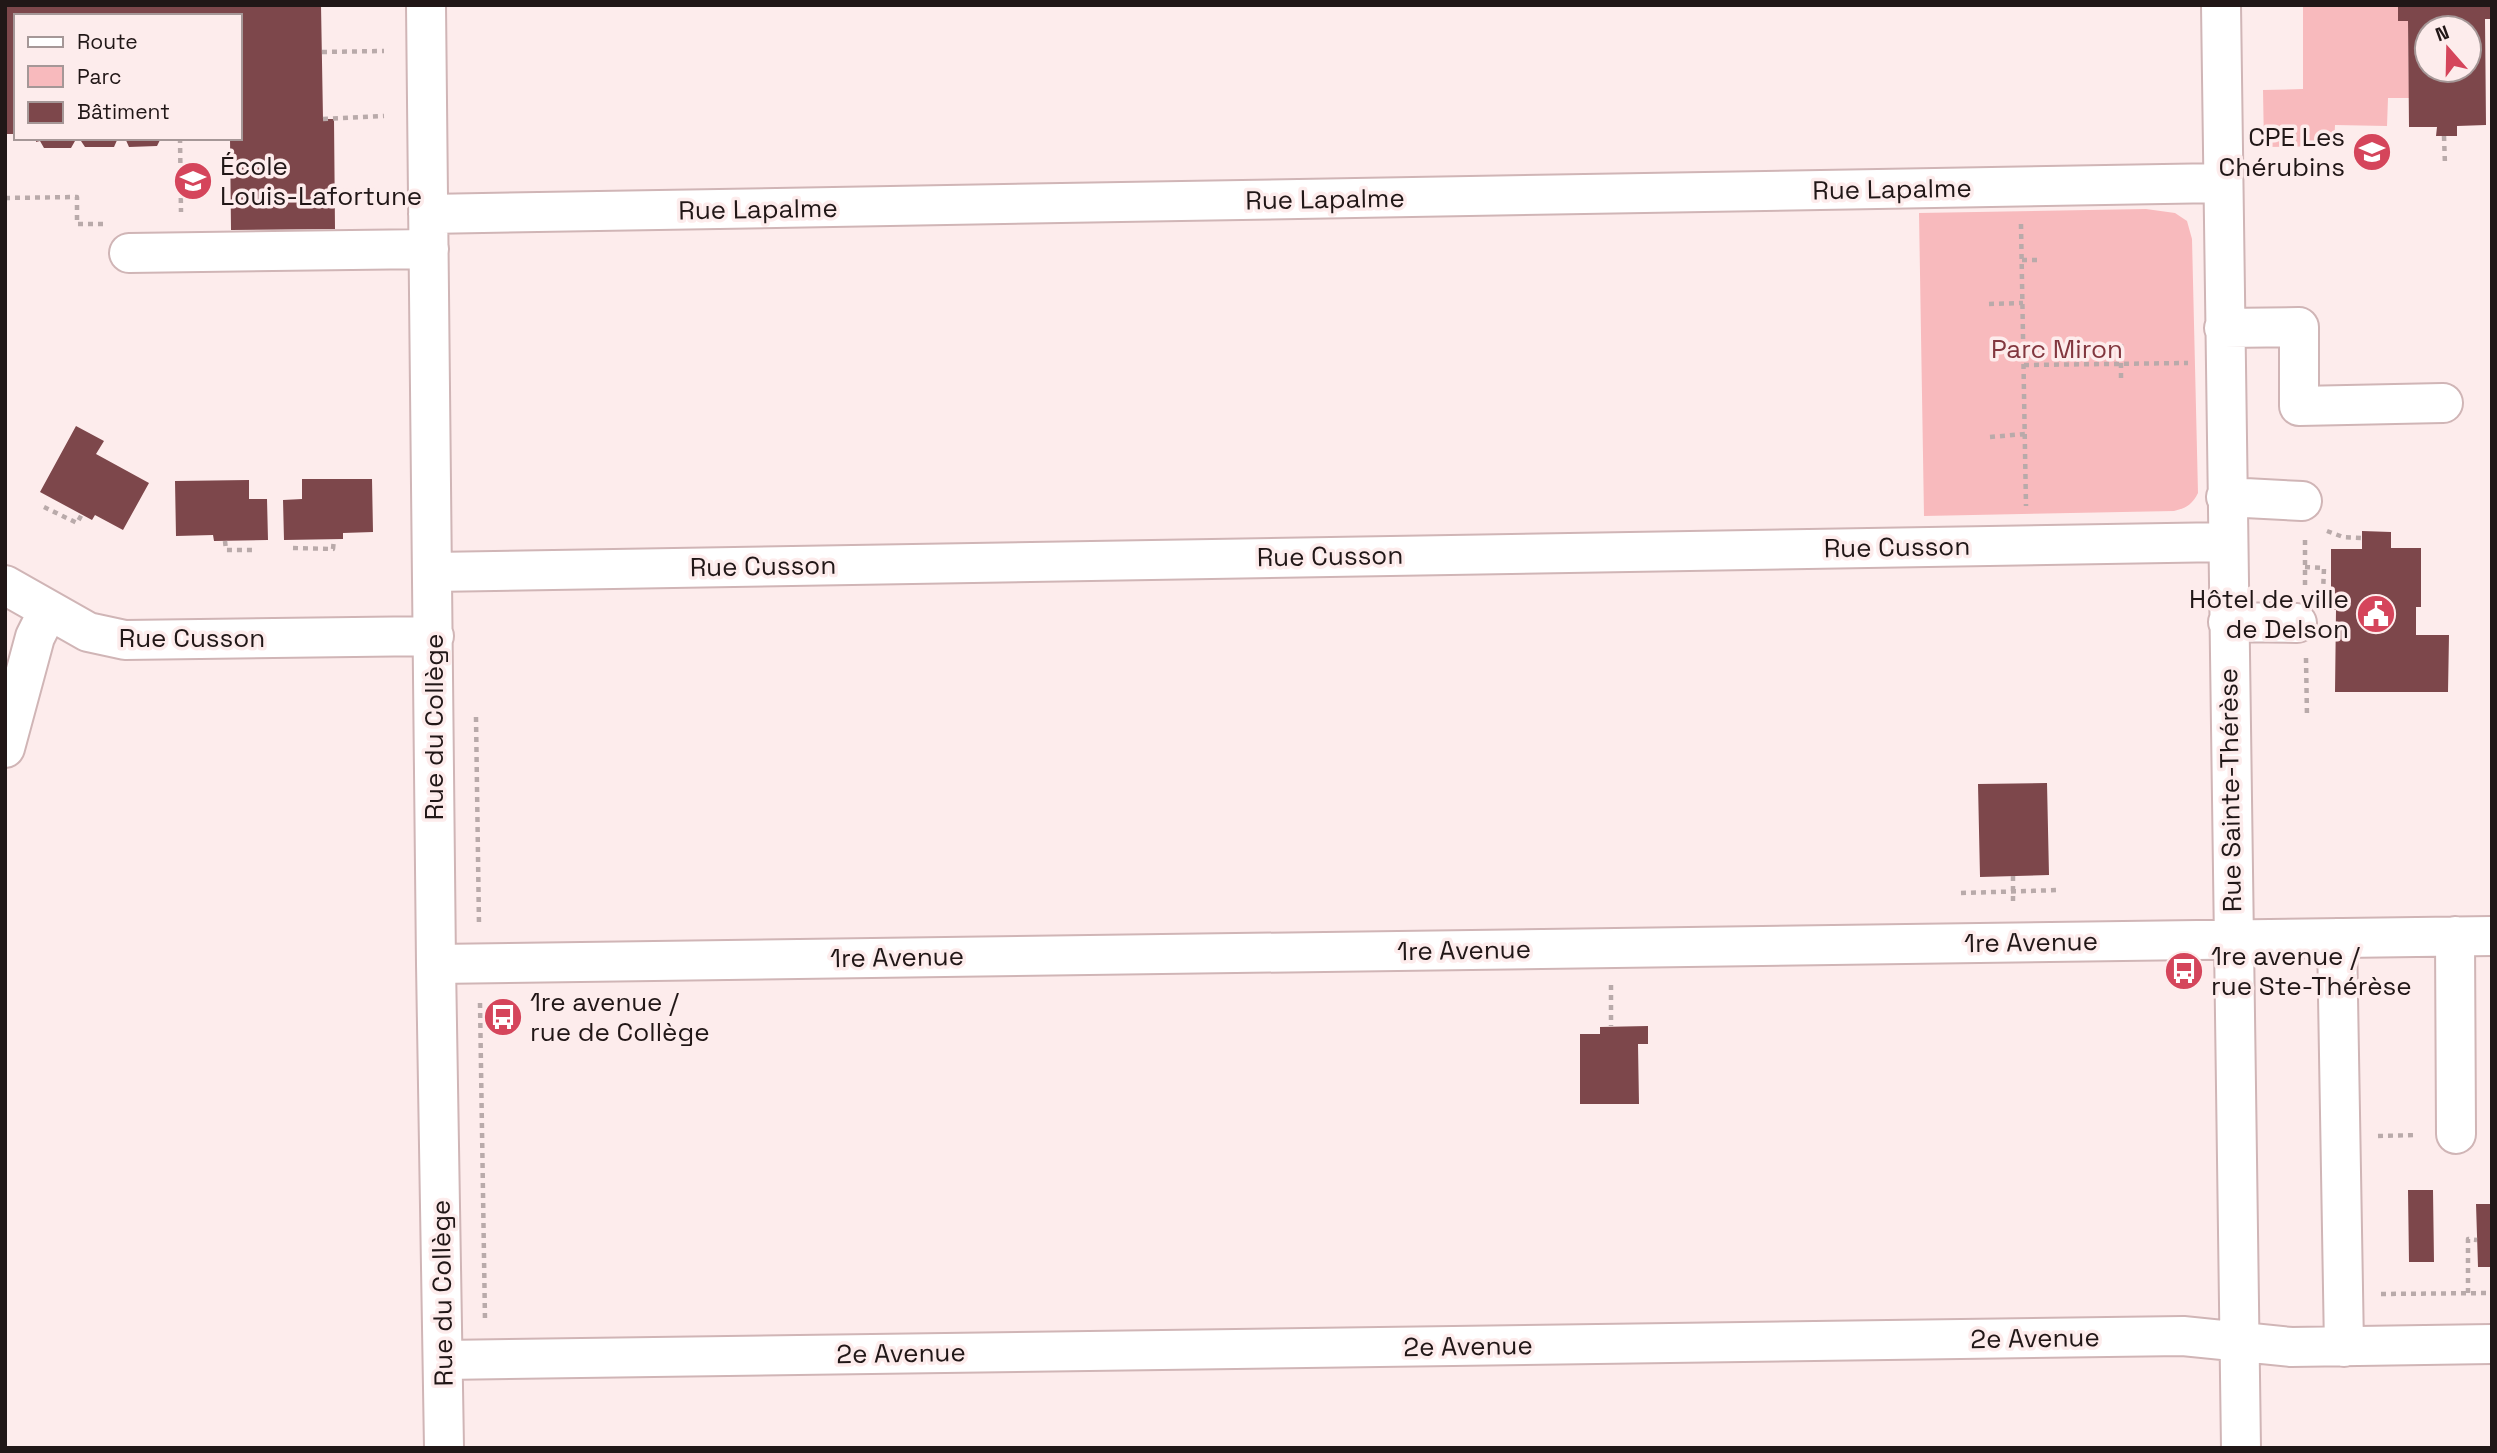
<svg xmlns="http://www.w3.org/2000/svg" width="2497" height="1453" font-family="'Space Grotesk',sans-serif">
	<rect width="100%" height="100%" fill="#fdecec"/>
	<path fill="#f8babd" d="M2303,5H2398V21H2408L2409,98H2388L2387,126L2335,125L2334,146L2264,147L2263,90L2303,89Z
		M2146,209L2175,213L2187,221L2192,239L2198,493C2192,505 2186,508 2174,511L1924,516L1919,213Z"/>
	<path fill="#7d474b" fill-rule="evenodd" d="M5,5H321L323,119H334L335,229L231,230L230,138H240V16H16V134H5Z
		M2398,5H2492V19H2485L2486,125L2457,126V136H2436L2437,127H2409L2408,21H2398ZM2427,28H2469V70H2427Z
		M36,138H118L114,147H85L81,141H75L71,148H44L40,141L36,142Z
		M125,138H161L157,146L129,147Z
		M76,426L104,441L96,454L149,483L123,530L95,515L92,520L40,492Z
		M302,479H372L373,532L343,533V539L284,540L283,500L302,499Z
		M249,480V499H267L268,540L214,541L213,535L176,536L175,481Z
		M2362,531L2391,532V548H2421V607H2416V635H2449L2448,692H2335L2336,610H2331V549H2362Z
		M2047,783L2049,875L1980,877L1978,784Z
		M1648,1026V1044H1638L1639,1104H1580V1034H1600V1027Z
		M2408,1190H2433L2434,1262H2409Z
		M2476,1204H2492V1267H2478Z"/>
	<g fill="none" stroke-linecap="round" stroke-linejoin="round">
		<g stroke="#d0b5b6" stroke-width="42">
			<path id="minor" d="M426,5L436,964L444,1448
				M2221,5L2241,1448
				M428,214L2222,183
				M129,253L429,249
				M2224,328L2299,327V406L2443,403
				M2226,497L2302,501
				M433,572L2227,542
				M5,585L88,632L125,640L434,636
				M2228,622L2297,623
				M5,748L35,637L48,611
				M2455,936L2456,1134
				M2337,938L2344,1347
				M436,964L2492,936
				M443,1360L2183,1336L2291,1347L2492,1344"/>
		</g>
		<path stroke="#b9aaaa" stroke-width="4.5" stroke-dasharray="5 5" stroke-linecap="butt" d="M322,52L384,51
			M323,119L384,116
			M2444,136L2445,165
			M180,138L181,212
			M5,198L77,197V224H103
			M2021,224L2026,506
			M2022,260H2038
			M1989,304L2023,303
			M2024,365L2188,363
			M2121,378V344
			M1990,437L2025,434
			M44,507L77,523L82,514
			M2327,531L2343,537L2362,538
			M2305,540V587
			M225,541L226,550H253
			M293,548L333,549L334,539
			M2305,567L2324,568L2323,593
			M2306,658L2307,717
			M476,717L479,925
			M2013,876V903
			M1961,893L2060,890
			M1611,985V1026
			M480,1003L485,1320
			M2378,1136L2418,1135
			M2468,1293V1239L2477,1240
			M2381,1294L2492,1293"/>
		<use href="#minor" stroke="#fff" stroke-width="38"/>
	</g>
	<defs>
		<g id="school-disc" transform="scale(2.0125)"><circle r="9.5" fill="#d5455b" stroke="#fdecec"/><path d="M0-5L7-2L0 1L-7-2ZM-4 1L0 2.5L4 1V4Q0 6-4 4Z" fill="#fff"/></g>
		<g id="civic-disc" transform="scale(2.0125)"><circle r="9.5" fill="#d5455b" stroke="#fdecec"/><path d="M-.6-6.5H3V-4.5H.6V-3L4-1V1h2V6H-6V1h2V-1L-.6-3ZM-1.2 2.5V6h2.4V2.5Z" fill="#fff"/></g>
		<g id="bus-disc" transform="scale(2.0125)"><circle r="9.5" fill="#d5455b" stroke="#fdecec"/><path d="M-5-6H5V4H4V6H2V4H-2V6H-4V4H-5ZM-3.5-4V0h7V-4ZM-3.5 1.2v1.5H-2V1.2ZM2 1.2v1.5H3.5V1.2Z" fill="#fff"/></g>
	</defs>
	<g fill-rule="evenodd">
		<use href="#school-disc" x="2372" y="152"/>
		<use href="#school-disc" x="193" y="181"/>
		<use href="#civic-disc" x="2376" y="614"/>
		<use href="#bus-disc" x="2184" y="971"/>
		<use href="#bus-disc" x="503" y="1017"/>
	</g>
	<g text-anchor="middle" stroke-width="7" stroke-linejoin="round" paint-order="stroke">
		<g font-size="26" fill="#211717" stroke="#fdecec" text-anchor="start">
			<text x="2345" y="146" text-anchor="end">CPE Les<tspan x="2345" dy="30">Chérubins</tspan></text>
			<text x="220" y="175">École<tspan x="220" dy="30">Louis-Lafortune</tspan></text>
			<text x="2349" y="608" text-anchor="end">Hôtel de ville<tspan x="2349" dy="30">de Delson</tspan></text>
			<text x="2211" y="965">1re avenue /<tspan x="2211" dy="30">rue Ste-Thérèse</tspan></text>
			<text x="530" y="1011">1re avenue /<tspan x="530" dy="30">rue de Collège</tspan></text>
		</g>
		<g font-size="26" fill="#211717" stroke="#fdecec">
			<text transform="translate(1892 189) rotate(-1)" y="9">Rue Lapalme</text>
			<text transform="translate(1325 199) rotate(-1)" y="9">Rue Lapalme</text>
			<text transform="translate(758 209) rotate(-1)" y="9">Rue Lapalme</text>
			<text transform="translate(1897 547) rotate(-1)" y="9">Rue Cusson</text>
			<text transform="translate(1330 556) rotate(-1)" y="9">Rue Cusson</text>
			<text transform="translate(763 566) rotate(-1)" y="9">Rue Cusson</text>
			<text x="192" y="647">Rue Cusson</text>
			<text transform="translate(434 727) rotate(-90)" y="9">Rue du Collège</text>
			<text transform="translate(2230 790) rotate(-91)" y="9">Rue Sainte-Thérèse</text>
			<text transform="translate(2031 942) rotate(-1)" y="9">1re Avenue</text>
			<text transform="translate(1464 950) rotate(-1)" y="9">1re Avenue</text>
			<text transform="translate(897 957) rotate(-1)" y="9">1re Avenue</text>
			<text transform="translate(442 1293) rotate(-91)" y="9">Rue du Collège</text>
			<text transform="translate(2035 1338) rotate(-1)" y="9">2e Avenue</text>
			<text transform="translate(1468 1346) rotate(-1)" y="9">2e Avenue</text>
			<text transform="translate(901 1353) rotate(-1)" y="9">2e Avenue</text>
		</g>
		<g font-size="26" fill="#82373f" stroke="#fdecec">
			<text x="2057" y="358">Parc Miron</text>
		</g>
	</g>
	<rect width="2497" height="1453" fill="none" stroke="#211717" stroke-width="14"/>
	<rect x="14" y="14" width="228" height="126" fill="#fdecec" stroke="#a59797" stroke-width="2"/>
	<rect x="28" y="37" width="35" height="10" fill="#ffffff" stroke="#a59797" stroke-width="2"/>
	<text x="77" y="49" font-size="21" fill="#211717">Route</text>
	<rect x="28" y="66" width="35" height="21" fill="#f8babd" stroke="#a59797" stroke-width="2"/>
	<text x="77" y="84" font-size="21" fill="#211717">Parc</text>
	<rect x="28" y="102" width="35" height="21" fill="#7d474b" stroke="#a59797" stroke-width="2"/>
	<text x="77" y="119" font-size="21" fill="#211717">Bâtiment</text>
	<g transform="translate(2448 49) rotate(340)"><circle r="33" fill="#fdecec" stroke="#a59797" stroke-width="2"/>
	<path d="M0-5L12 26L0 18L-12 26Z" fill="#d5455b"/>
	<text y="-10" font-size="19" font-weight="bold" text-anchor="middle" fill="#211717">N</text>
	</g>
</svg>
